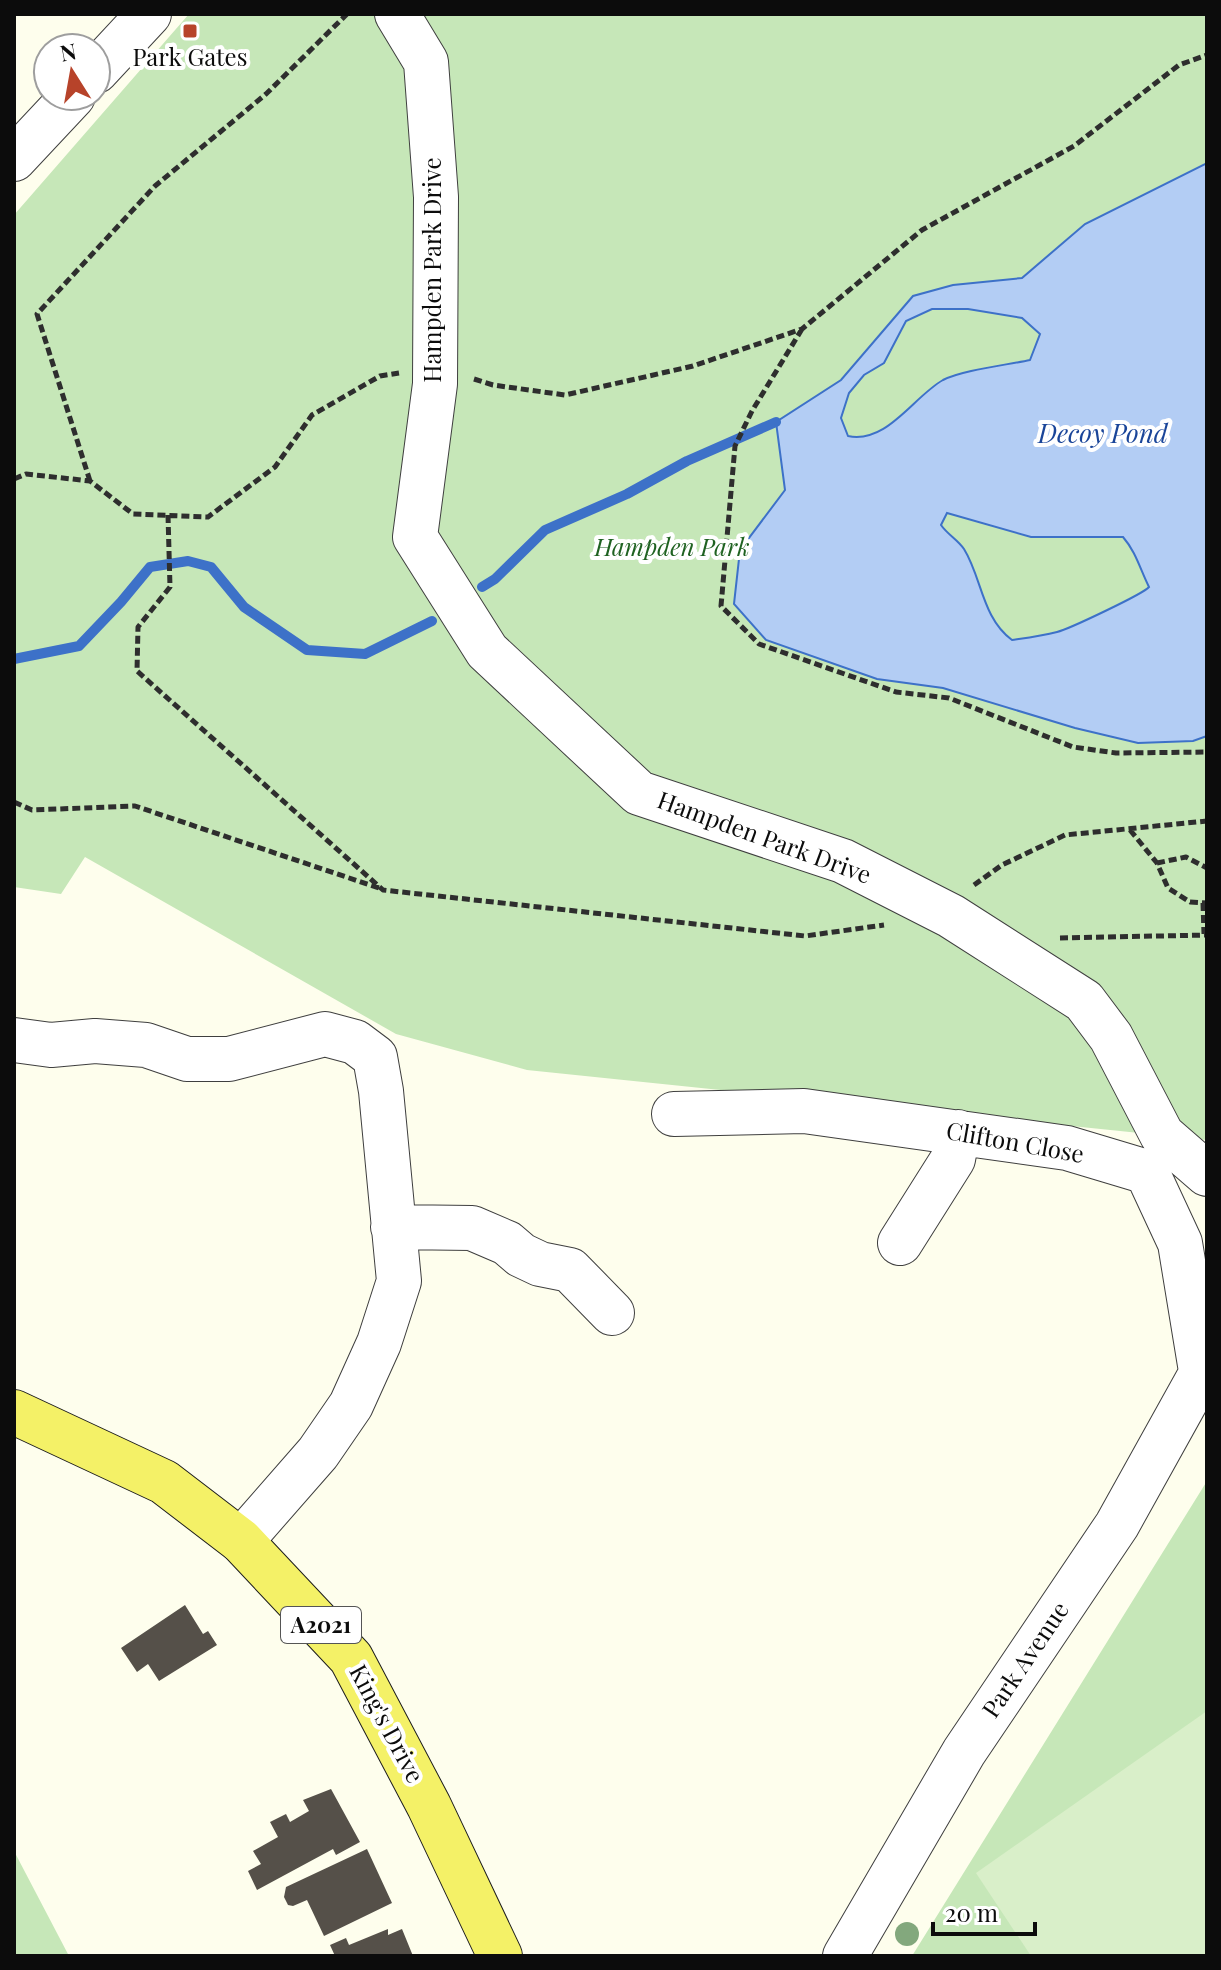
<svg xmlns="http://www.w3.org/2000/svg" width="1221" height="1970" font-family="'Playfair Display',serif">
	<rect width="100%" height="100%" fill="#fefeed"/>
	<path fill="#c6e7b8" d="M189,14H1207V1140L527,1070L396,1034L85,857L61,894L14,887V215Z
		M1207,1481V1956H912Z
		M14,1851L69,1956H14Z"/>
	<path fill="#d9efc9" d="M1207,1711V1956H1031L976,1873Z"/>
	<path fill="#b3cdf4" stroke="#3d71c8" stroke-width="2" fill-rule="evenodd" d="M1207,163V736L1193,741L1138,743L1075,728L943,688L877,679L766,640L734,604L740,550L785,490L776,422L841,380L913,296L953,285L1022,278L1085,224ZM932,309H968L1022,318L1040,334L1030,360C1007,365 962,370 943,380C913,397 887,444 848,436L841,418L849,393L864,375L884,363L906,321ZM947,513L1031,537H1123C1136,552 1140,569 1149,587C1143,594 1069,629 1057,632C1042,636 1026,638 1012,640C982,618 982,578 964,549C958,540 947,534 941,525Z"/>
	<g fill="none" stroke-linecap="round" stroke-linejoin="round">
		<path stroke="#3d71c8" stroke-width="10" d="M482,587L495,579L545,530L627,494L687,461L776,422
			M14,659L79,646L121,602L150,567L188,561L211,567L244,607L307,650L365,654L432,621"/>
	</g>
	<path fill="#555049" d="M185,1605L203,1634L208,1631L217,1645L159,1681L148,1664L137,1672L121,1648Z
		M331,1789L360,1842L336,1855L333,1849L257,1890L248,1871L261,1864L253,1851L278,1837L270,1822L286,1814L290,1822L309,1811L303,1800Z
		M367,1849L392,1903L324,1936L307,1900L293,1906L288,1905L284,1897L286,1887Z
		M388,1929V1935L402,1929L413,1956H335L330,1945L346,1938L349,1945Z"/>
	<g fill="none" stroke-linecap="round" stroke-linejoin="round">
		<g stroke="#3f3f3f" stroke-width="46">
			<path id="minor" d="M397,14L426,62L436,197L435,384L415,537L487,651L639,793L843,861L951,916L1084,1001L1111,1037L1162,1135L1207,1174
				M96,71L149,14
				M14,159L73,96
				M14,1040L51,1045L95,1041L146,1045L187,1059H229L325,1034L355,1042L375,1057L381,1091L399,1281L379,1343L351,1405L318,1453L241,1541
				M674,1114L804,1111L1067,1148L1147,1172L1180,1243L1201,1371
				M393,1227L472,1228L507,1243L521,1255L540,1264L570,1270L612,1313
				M900,1243L953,1159L958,1132
				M845,1956L964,1752L1117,1525L1207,1363"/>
		</g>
		<g stroke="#1d1d1d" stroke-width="46">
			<path id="major" d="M14,1412L164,1482L241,1541L351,1658L429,1806L500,1956"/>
		</g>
		<path stroke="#2e2e2e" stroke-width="5" stroke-dasharray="8 4" stroke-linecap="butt" d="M802,329L752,411L735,446L721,606L759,644L896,692L949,698L1073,747L1116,753L1207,752
			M474,379L493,385L565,395L693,366L802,329L922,230L1074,146L1179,65L1207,55
			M14,479L26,474L90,481L133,514L208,517L275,467L312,415L380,376L399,373
			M90,481L37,314L155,186L266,94L347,14
			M168,515L170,587L138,627L137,671L383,890L805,936L884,925
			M14,802L32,810L135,806L379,888
			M1130,830L1157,863L1168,888L1190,902L1207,903
			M1157,863L1186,857L1207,868
			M974,885L1002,865L1065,835L1207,821
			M1203,903L1204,934
			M1060,938L1207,935"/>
		<use href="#minor" stroke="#fff" stroke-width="44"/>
		<use href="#major" stroke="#f4f167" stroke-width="44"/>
	</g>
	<circle fill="#83a87d" cx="907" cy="1934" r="12"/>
	<rect fill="#b7432a" stroke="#fff" stroke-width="3" x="182" y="23" width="16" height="16" rx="4"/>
	<g text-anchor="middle" stroke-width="8" stroke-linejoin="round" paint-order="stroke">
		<rect fill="#fff" stroke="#555" stroke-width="2" x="281" y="1607" width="80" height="36" rx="6"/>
		<g font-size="22" font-weight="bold" fill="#0c0c0c">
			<text x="321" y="1633">A2021</text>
		</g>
		<g font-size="24" fill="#0c0c0c" stroke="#fff">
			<text x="190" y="66">Park Gates</text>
		</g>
		<g font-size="24" fill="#0c0c0c" stroke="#fff">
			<text transform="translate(433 270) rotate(-90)" y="8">Hampden Park Drive</text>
			<text transform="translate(764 838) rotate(20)" y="8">Hampden Park Drive</text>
			<text transform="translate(1015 1143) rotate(10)" y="8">Clifton Close</text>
			<text transform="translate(1026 1660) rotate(-56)" y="8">Park Avenue</text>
			<text transform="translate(386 1724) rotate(62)" y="8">King's Drive</text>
		</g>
		<g font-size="24" font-style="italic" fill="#1f6221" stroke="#fff">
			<text x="672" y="556">Hampden Park</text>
		</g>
		<g font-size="26" font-style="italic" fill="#1a4599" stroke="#fff">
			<text x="1103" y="443">Decoy Pond</text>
		</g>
	</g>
	<rect width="1221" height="1970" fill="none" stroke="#0c0c0c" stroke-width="32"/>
	<g transform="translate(72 72) rotate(349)"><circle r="38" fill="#ffffff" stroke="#9e9e9e" stroke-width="2"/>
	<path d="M0-6L14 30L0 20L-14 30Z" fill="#b7432a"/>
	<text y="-12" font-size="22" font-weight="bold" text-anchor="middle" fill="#0c0c0c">N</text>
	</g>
	<path d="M933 1922v12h102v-12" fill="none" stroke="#0c0c0c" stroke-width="4"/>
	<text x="945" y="1922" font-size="24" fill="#0c0c0c" stroke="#ffffff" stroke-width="6" paint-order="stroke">20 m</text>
</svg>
